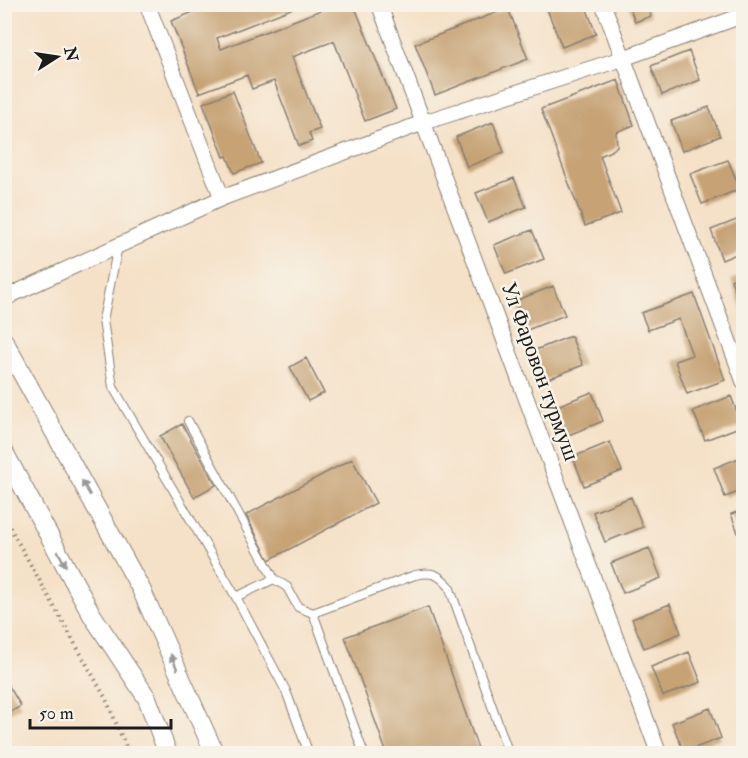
<svg xmlns="http://www.w3.org/2000/svg" width="748" height="758" font-family="'IM FELL Double Pica',serif">
	<rect width="100%" height="100%" fill="#f7f3e8"/>
	<filter id="ink" filterUnits="userSpaceOnUse"><feTurbulence type="fractalNoise" baseFrequency=".0167" numOctaves="2"/><feDisplacementMap in="SourceGraphic" scale="12" xChannelSelector="R" yChannelSelector="G"/><feConvolveMatrix kernelMatrix="1 2 1 2 8 2 1 2 1" color-interpolation-filters="sRGB"/></filter>
	<filter id="wash" filterUnits="userSpaceOnUse"><feTurbulence type="fractalNoise" baseFrequency=".008" numOctaves="4" result="noise"/><feDisplacementMap in="SourceGraphic" scale="24" xChannelSelector="R" yChannelSelector="G"/><feGaussianBlur stdDeviation="1.35" result="paint"/><feColorMatrix in="noise" values="0 0 0 0 0 0 0 0 0 0 0 0 0 0 0 0 0 1.4 0 .05"/><feComposite in="paint" operator="in"/></filter>
	<g filter="url(#wash)">
		<rect width="100%" height="100%" fill="#f5e1c8"/>
		<g id="blocks">
			<path fill="#c6a275" d="M213,4L301,5L217,38L221,49L334,5H354L396,109L365,121L334,41L292,57L320,129L309,133L312,141L299,146L274,81L252,89L247,75L199,93L171,21Z
				M545,4H585L596,34L562,47Z
				M628,4H646L651,16L635,22Z
				M508,8L528,59L435,95L415,44Z
				M689,51L700,80L662,95L651,66Z
				M618,80L634,125L616,132L617,146L613,150L600,156L621,213L585,226L541,109Z
				M233,91L261,163L234,173L227,156L224,157L203,103Z
				M709,107L720,136L682,151L671,121Z
				M493,122L504,152L467,167L456,137Z
				M728,160L740,189L702,204L690,174Z
				M514,178L526,207L488,222L476,193Z
				M744,217V251L722,260L711,230Z
				M532,230L544,259L506,274L494,245Z
				M744,275V309H742L731,280Z
				M553,286L565,315L527,330L515,301Z
				M694,294L725,380L687,394L675,361L692,355L679,319L648,330L641,313Z
				M571,336L583,365L545,380L533,351Z
				M306,358L324,393L308,401L290,367Z
				M592,392L603,421L566,436L555,407Z
				M731,396L742,426L705,440L693,411Z
				M182,424L216,485L194,497L160,436Z
				M610,442L622,471L584,486L573,457Z
				M744,456V490L725,497L714,468Z
				M352,459L376,503L269,560L246,515Z
				M631,497L643,527L605,542L593,512Z
				M744,510V546H743L731,514Z
				M649,548L661,578L623,593L611,563Z
				M670,604L681,633L644,648L632,619Z
				M428,607L480,754H387L345,637Z
				M689,652L701,682L663,696L651,667Z
				M4,678L21,706L4,716Z
				M710,708L721,738L684,752L672,723Z"/>
		</g>
	</g>
	<g filter="url(#ink)">
		<use href="#blocks" fill-opacity="0" stroke="#887e72" stroke-width="1.5"/>
		<g fill="none" stroke-linecap="round" stroke-linejoin="round">
			<g stroke="#887e72" stroke-width="10">
				<path id="service" d="M118,246L103,320L113,387L236,597L286,691L309,754
					M188,421L274,579
					M236,597L274,579L287,587L298,607L313,613L415,575C432,571 438,574 449,586L509,754
					M313,613L364,754"/>
			</g>
			<g stroke="#887e72" stroke-width="17">
				<path id="minor" d="M147,4L222,198
					M379,4L659,754
					M603,4L744,382
					M4,300L13,294L222,198L425,122L624,58L744,15"/>
			</g>
			<g stroke="#887e72" stroke-width="20">
				<path id="tertiary" d="M4,341L141,589L215,754
					M4,452L92,615L147,698L168,754"/>
			</g>
			<path stroke="#887e72" stroke-width="4" stroke-dasharray="1.5 4.5" stroke-linecap="butt" d="M4,517L106,699L129,754"/>
			<use href="#service" stroke="#fff" stroke-width="8"/>
			<use href="#minor" stroke="#fff" stroke-width="15"/>
			<use href="#tertiary" stroke="#fff" stroke-width="18"/>
		</g>
		<defs><path id="oneway-solid" d="M-6-.8H1V-3.2L6.5 0L1 3.2V.8H-6Z" transform="scale(1.5)"/></defs>
		<g fill="#999">
			<use href="#oneway-solid" transform="translate(86 488) rotate(-119)"/>
			<use href="#oneway-solid" transform="translate(62 559) rotate(62)"/>
			<use href="#oneway-solid" transform="translate(174 662) rotate(-114)"/>
		</g>
	</g>
	<g text-anchor="middle" stroke-width="5" stroke-linejoin="round" paint-order="stroke">
		<g font-size="22" fill="#1c1c1c" stroke="#f7f3e8">
			<text transform="translate(541 371) rotate(70)" y="8">Ул Фаровон турмуш</text>
		</g>
	</g>
	<rect width="748" height="758" fill="none" stroke="#f7f3e8" stroke-width="24"/>
	<g transform="translate(57 57) rotate(78)" stroke="#f7f3e8" stroke-width="4.5" paint-order="stroke">
	<path d="M0-4.5L10 22L0 15L-10 22Z" fill="#1c1c1c"/>
	<text y="-9" font-size="16" font-weight="bold" text-anchor="middle" fill="#1c1c1c">N</text>
	</g>
	<path d="M30 719v9h141v-9" fill="none" stroke="#1c1c1c" stroke-width="3"/>
	<text x="39" y="719" font-size="18" fill="#1c1c1c" stroke="#f7f3e8" stroke-width="4.5" paint-order="stroke">50 m</text>
</svg>
